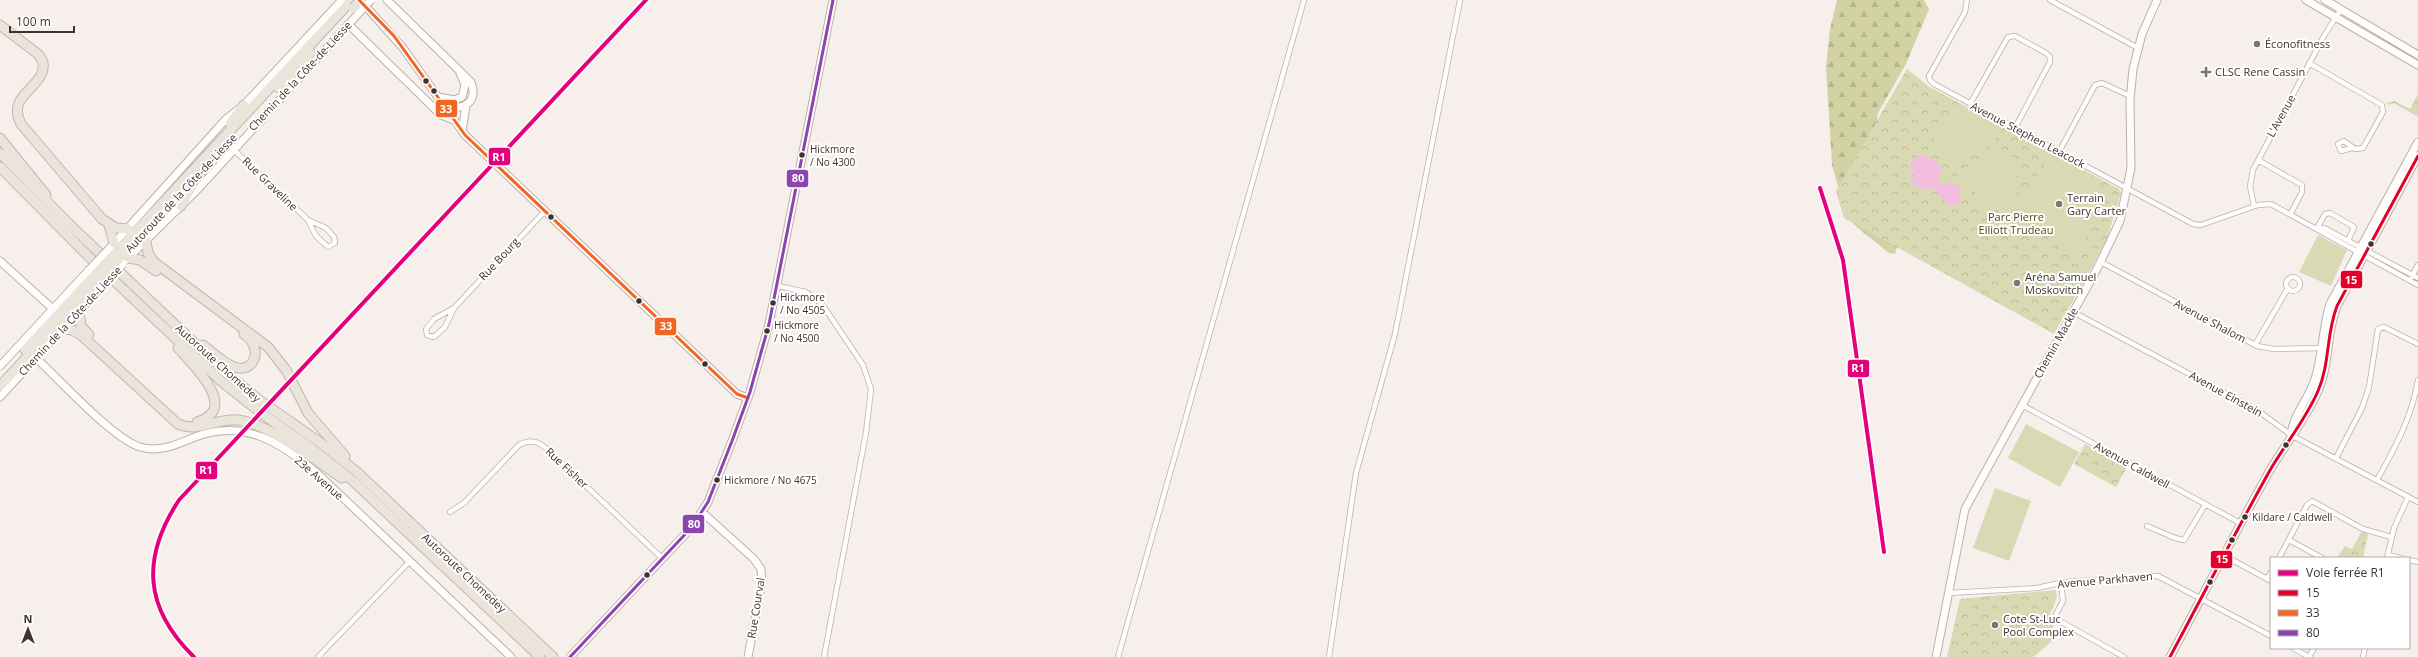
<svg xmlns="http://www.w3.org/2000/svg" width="2418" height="657" font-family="'Open Sans',sans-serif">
	<defs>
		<pattern id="forest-firs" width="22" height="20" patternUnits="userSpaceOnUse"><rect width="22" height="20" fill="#d2d2a4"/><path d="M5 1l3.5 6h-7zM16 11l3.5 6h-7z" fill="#b5b58d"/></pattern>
		<pattern id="park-crowns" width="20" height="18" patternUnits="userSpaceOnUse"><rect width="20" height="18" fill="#d9d9b3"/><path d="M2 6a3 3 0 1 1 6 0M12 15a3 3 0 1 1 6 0" fill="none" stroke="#bbbb9a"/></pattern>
	</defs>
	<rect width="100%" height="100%" fill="#f7efec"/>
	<path fill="url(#forest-firs)" d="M1837,0H1924L1929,9L1906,64L1878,113L1874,140L1901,235L1895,254L1889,253L1859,229L1846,216L1832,165L1826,67L1830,29Z"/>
	<path fill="url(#park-crowns)" d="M1907,69L1928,86L2119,189L2121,193L2106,242L2054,334L1844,218L1836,191Z
		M2418,94V117L2394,103L2388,105L2387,103L2394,101L2410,109Z
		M2085,444L2127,467L2116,487L2074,464Z
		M2363,529L2369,531L2363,558H2337L2345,546L2352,549Z
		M2056,590L2057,597L2050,614L2053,624L2052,641L2033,657H1947L1960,599Z"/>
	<path fill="#d9d9b3" d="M1956,104L2002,129C1982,159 1961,165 1927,151L1952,107Z
		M1996,155H2008L2025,162L2012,186L2019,190L2010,206L1997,208L1995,211L1980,203L1978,194L1954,182C1965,166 1978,157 1996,155Z
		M2050,155C2064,162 2082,169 2093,179C2116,199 2090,232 2079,252L2039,230L2033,231L2018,223L2019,220L2015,212L2016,209L2013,208L2022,192L2027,195Z
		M2318,235L2347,250L2331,286L2299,272Z
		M2026,424L2079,452L2060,487L2008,458Z
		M1995,488L2031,501L2009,561L1973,548Z"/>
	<path fill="#f2bddf" d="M1920,155L1928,156L1940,165L1941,172L1938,177L1940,183H1951L1961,188L1959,199L1962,200C1947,217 1940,193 1934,188L1922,190L1911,182L1914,173L1910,166L1913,160Z"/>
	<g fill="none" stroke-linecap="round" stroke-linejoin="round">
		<g stroke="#bab1ad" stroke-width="6">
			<path id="street" d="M1967,0L1965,12L1929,76L1930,80L1934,84L2193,224L2201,225L2258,205L2271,204L2418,285
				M2050,0L2138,48
				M2309,63L2382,105L2383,112L2363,148L2355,149L2344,141L2338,144L2341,151L2352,148
				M1970,104L2008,37L2015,36L2046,53L2050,57V62L2015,128
				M233,149L308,220L316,236L328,247L335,243L334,237L326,228L308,220
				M2059,152L2095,85L2102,83L2130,96
				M2258,160L2302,185V192L2291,213
				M2254,206L2250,186L2253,170L2324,36L2341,9
				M2317,228H2324L2418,278
				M2317,228L2325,214L2330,213L2354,227L2348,241
				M2101,262L2257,346L2274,349L2324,348
				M2286 284a7 7 0 1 1 14 0a7 7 0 1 1-14 0Z
				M2411,278L2418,265
				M778,286L806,292L822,304L863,365L871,389L866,433L824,657
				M454,308L445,327L434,337L427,335L426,329L434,319L454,308L545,211
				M2073,312L2257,410L2291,435L2418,502
				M2255,345L2288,288
				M2022,405L2242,524
				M2336,458L2362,408L2369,387L2378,329L2384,327L2418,344
				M2377,480C2395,448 2412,417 2418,380
				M450,512L464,503L519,445C530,439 538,441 547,449L663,559
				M2147,526L2175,538L2184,540L2205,505
				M2289,540L2322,558
				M2388,555L2401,558
				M2225,556L2271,581
				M2279,558L2307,505L2312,501L2363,529L2391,537
				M2387,558L2394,528L2408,497
				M2409,560L2418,562
				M2267,579L2271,572
				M2061,583L2063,601L2056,614L2058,620L2124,657
				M1948,593L2037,588L2064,582L2158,576L2271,636
				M2293,648L2309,657
				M318,657L410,561
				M1118,657L1304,0
				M1329,657L1356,473L1395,334L1460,0
				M2309,657L2314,648
				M2363,657L2365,648"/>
		</g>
		<g stroke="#bab1ad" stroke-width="9">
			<path id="secondary" d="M387,0L471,82C479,104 462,110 444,107
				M2306,0L2418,65
				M2325,0L2418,55
				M369,10L403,48L465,135L737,394L748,398
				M348,24L441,115L454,120
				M438,97L454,100L462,97L465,85L460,73
				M462,131L466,106
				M108,250L226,119L244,105L342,0
				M126,260L199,188L359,13
				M0,261L53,309
				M36,358C60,380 112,438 140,447C159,453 178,444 195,437C244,418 282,443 319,475L511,657
				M0,366L89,270
				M0,397L104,284
				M2291,435C2293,415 2309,398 2315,379C2323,355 2322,329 2330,304L2418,142
				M702,512L754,559L761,569L762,581L748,657
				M570,657L691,528L708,502L732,441L750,392L769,324L833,0
				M1936,657L1965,509L2098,267L2120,221L2131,168L2130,100L2133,69L2142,34L2157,0
				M2170,657C2203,595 2235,533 2269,472C2285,444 2305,421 2318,391C2330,364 2326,334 2337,306L2418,156"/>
		</g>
		<g stroke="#c1b7ac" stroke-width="11">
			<path id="highway" d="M0,25L38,54L43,62C47,88 5,93 21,124L102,219L116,228L128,229
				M279,88L311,53
				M230,124L244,105
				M0,138L46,195
				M0,153L69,224L224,371L259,400L318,441L357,472L553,657
				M0,167L92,260L221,381L261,413L310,447L353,481L540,657
				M181,206L192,186
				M155,221L203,169
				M109,225L114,243
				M146,241L148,253L154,262L268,347L286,370L308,413L345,456
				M114,255L352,0
				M129,258L140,260L156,271
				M118,260L135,242
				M79,312L81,326L89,335
				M63,329L72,330L81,335L178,424C197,433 218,418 238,420C270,424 315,460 342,478
				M203,345C212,352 223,363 234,367C255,374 264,348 244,334
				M178,348C192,364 241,409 197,422
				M25,350L95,275
				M0,386L100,279"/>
		</g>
		<use href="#street" stroke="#fefdfc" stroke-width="4.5"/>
		<use href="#secondary" stroke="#fefdfc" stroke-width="7"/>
		<use href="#highway" stroke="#eae4db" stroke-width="9"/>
		<g stroke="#bab1ad" stroke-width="9" stroke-linecap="butt">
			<path id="secondary-bridge" d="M359,13L371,0
				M89,270L108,250
				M104,284L123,264"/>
		</g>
		<g stroke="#c1b7ac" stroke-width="11" stroke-linecap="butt">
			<path id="highway-bridge" d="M353,8L361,0
				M95,275L114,255
				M100,279L118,260"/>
		</g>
		<use href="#secondary-bridge" stroke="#fefdfc" stroke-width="7"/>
		<use href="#highway-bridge" stroke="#eae4db" stroke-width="9"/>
		<g stroke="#fff" stroke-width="6">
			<path id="bus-1" d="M2170,657C2203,595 2235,533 2269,472C2285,444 2305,421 2318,391C2330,364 2326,334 2337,306L2418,156"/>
		</g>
		<g stroke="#fff" stroke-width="6">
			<path id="bus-2" d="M359,0L394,36L465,135L737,394L748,398"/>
		</g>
		<g stroke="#fff" stroke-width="6">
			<path id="bus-3" d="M570,657L691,528L708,502L732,441L750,392L769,324L833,0"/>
		</g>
		<use href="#bus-1" stroke="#e4002b" stroke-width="3"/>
		<use href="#bus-2" stroke="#f26522" stroke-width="3"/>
		<use href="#bus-3" stroke="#8e44ad" stroke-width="3"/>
		<g stroke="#fff" stroke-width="7">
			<path id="rail-1" d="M1820,188L1843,260L1884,552
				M194,657C144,608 141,558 179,500L646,0"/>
		</g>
		<use href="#rail-1" stroke="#e5007d" stroke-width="4"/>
	</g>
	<g fill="#7f746f" stroke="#fff" stroke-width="1.5">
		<circle cx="2257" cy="44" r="4"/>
		<path d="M2204 66h4v4h4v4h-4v4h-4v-4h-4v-4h4z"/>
		<circle cx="2059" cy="204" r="4"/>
		<circle cx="2017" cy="283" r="4"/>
		<circle cx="1995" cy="625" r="4"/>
	</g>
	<g fill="#3f322c" stroke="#fff" stroke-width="1.5">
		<circle cx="426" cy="81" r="3.5"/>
		<circle cx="434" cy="91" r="3.5"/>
		<circle cx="802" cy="155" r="3.5"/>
		<circle cx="551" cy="217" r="3.5"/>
		<circle cx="2371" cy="244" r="3.5"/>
		<circle cx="639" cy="301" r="3.5"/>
		<circle cx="773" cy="303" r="3.5"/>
		<circle cx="767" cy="331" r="3.5"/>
		<circle cx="705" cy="364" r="3.5"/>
		<circle cx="2286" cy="445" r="3.5"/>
		<circle cx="717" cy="480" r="3.5"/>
		<circle cx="2245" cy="517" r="3.5"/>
		<circle cx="2232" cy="540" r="3.5"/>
		<circle cx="647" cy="575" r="3.5"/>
		<circle cx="2210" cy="582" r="3.5"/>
	</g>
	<g text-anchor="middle" stroke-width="4" stroke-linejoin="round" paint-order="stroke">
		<g font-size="10" fill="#3f322c" stroke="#fff" text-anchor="start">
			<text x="810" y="153">Hickmore<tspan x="810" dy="13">/ No 4300</tspan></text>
			<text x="780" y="301">Hickmore<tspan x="780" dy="13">/ No 4505</tspan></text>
			<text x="774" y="329">Hickmore<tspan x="774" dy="13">/ No 4500</tspan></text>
			<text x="724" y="484">Hickmore / No 4675</text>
			<text x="2252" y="521">Kildare / Caldwell</text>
		</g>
		<g font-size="11" fill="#3f322c" stroke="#fff" text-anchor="start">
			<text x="2265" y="48">Éconofitness</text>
			<text x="2215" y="76">CLSC Rene Cassin</text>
			<text x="2067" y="202">Terrain<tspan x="2067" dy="13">Gary Carter</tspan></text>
			<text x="2025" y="281">Aréna Samuel<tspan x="2025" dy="13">Moskovitch</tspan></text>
			<text x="2003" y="623">Cote St-Luc<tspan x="2003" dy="13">Pool Complex</tspan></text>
		</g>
		<g font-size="11" fill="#3f322c" stroke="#fff">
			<text transform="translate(300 76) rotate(-47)" y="4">Chemin de la Côte-de-Liesse</text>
			<text transform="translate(2281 116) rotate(-61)" y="4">L'Avenue</text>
			<text transform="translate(2028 135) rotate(28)" y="4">Avenue Stephen Leacock</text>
			<text transform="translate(270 184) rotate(44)" y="4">Rue Graveline</text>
			<text transform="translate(181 193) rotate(-47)" y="4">Autoroute de la Côte-de-Liesse</text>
			<text transform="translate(499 259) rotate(-47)" y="4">Rue Bourg</text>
			<text transform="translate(70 321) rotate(-47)" y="4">Chemin de la Côte-de-Liesse</text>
			<text transform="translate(2210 321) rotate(28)" y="4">Avenue Shalom</text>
			<text transform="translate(2056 343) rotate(-61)" y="4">Chemin Mackle</text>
			<text transform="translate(218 363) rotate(42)" y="4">Autoroute Chomedey</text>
			<text transform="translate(2226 394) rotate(29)" y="4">Avenue Einstein</text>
			<text transform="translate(2132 465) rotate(29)" y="4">Avenue Caldwell</text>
			<text transform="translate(567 468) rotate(43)" y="4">Rue Fisher</text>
			<text transform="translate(319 478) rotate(41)" y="4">23e Avenue</text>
			<text transform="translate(464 573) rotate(43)" y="4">Autoroute Chomedey</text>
			<text transform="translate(2105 580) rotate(-5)" y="4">Avenue Parkhaven</text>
			<text transform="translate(756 608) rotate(-81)" y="4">Rue Courval</text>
		</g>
		<g font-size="11" fill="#494c0e" stroke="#fff">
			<text x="2016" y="221">Parc Pierre<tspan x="2016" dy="13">Elliott Trudeau</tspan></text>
		</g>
	</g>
	<g stroke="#fff" stroke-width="1.5">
		<rect x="435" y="99" width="23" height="19" rx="4" fill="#f26522"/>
		<rect x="488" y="147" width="23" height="19" rx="4" fill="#e5007d"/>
		<rect x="786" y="169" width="23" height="19" rx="4" fill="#8e44ad"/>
		<rect x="2340" y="270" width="23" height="19" rx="4" fill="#e4002b"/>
		<rect x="654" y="317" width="23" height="19" rx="4" fill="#f26522"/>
		<rect x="1847" y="359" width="23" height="19" rx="4" fill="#e5007d"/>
		<rect x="195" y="461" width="23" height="19" rx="4" fill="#e5007d"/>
		<rect x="682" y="514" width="23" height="20" rx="4" fill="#8e44ad"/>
		<rect x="2210" y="550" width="23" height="19" rx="4" fill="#e4002b"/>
	</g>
	<g font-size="11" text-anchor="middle" font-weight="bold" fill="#fff">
		<text x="446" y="113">33</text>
		<text x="499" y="161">R1</text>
		<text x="798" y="182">80</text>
		<text x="2351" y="284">15</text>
		<text x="666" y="330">33</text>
		<text x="1858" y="372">R1</text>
		<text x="206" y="474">R1</text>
		<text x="694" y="528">80</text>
		<text x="2222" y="563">15</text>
	</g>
	<rect x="2270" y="557" width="140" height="92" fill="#ffffff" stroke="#b2adab"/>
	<rect x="2278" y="570" width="20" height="6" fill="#e5007d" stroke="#b2adab"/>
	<text x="2306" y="577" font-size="12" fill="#3f322c">Voie ferrée R1</text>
	<rect x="2278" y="590" width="20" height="6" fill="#e4002b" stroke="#b2adab"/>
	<text x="2306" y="597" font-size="12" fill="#3f322c">15</text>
	<rect x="2278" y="610" width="20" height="6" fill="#f26522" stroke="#b2adab"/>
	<text x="2306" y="617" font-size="12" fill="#3f322c">33</text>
	<rect x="2278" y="630" width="20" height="6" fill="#8e44ad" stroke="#b2adab"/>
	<text x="2306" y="637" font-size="12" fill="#3f322c">80</text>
	<g transform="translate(28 629)" stroke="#ffffff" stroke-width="3" paint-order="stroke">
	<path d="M0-3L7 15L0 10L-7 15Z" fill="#3f322c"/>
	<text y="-6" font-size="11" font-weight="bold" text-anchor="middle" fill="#3f322c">N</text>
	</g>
	<path d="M10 26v6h64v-6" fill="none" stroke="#3f322c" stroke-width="2"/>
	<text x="16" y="26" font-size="12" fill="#3f322c" stroke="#ffffff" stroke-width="3" paint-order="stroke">100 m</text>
</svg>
